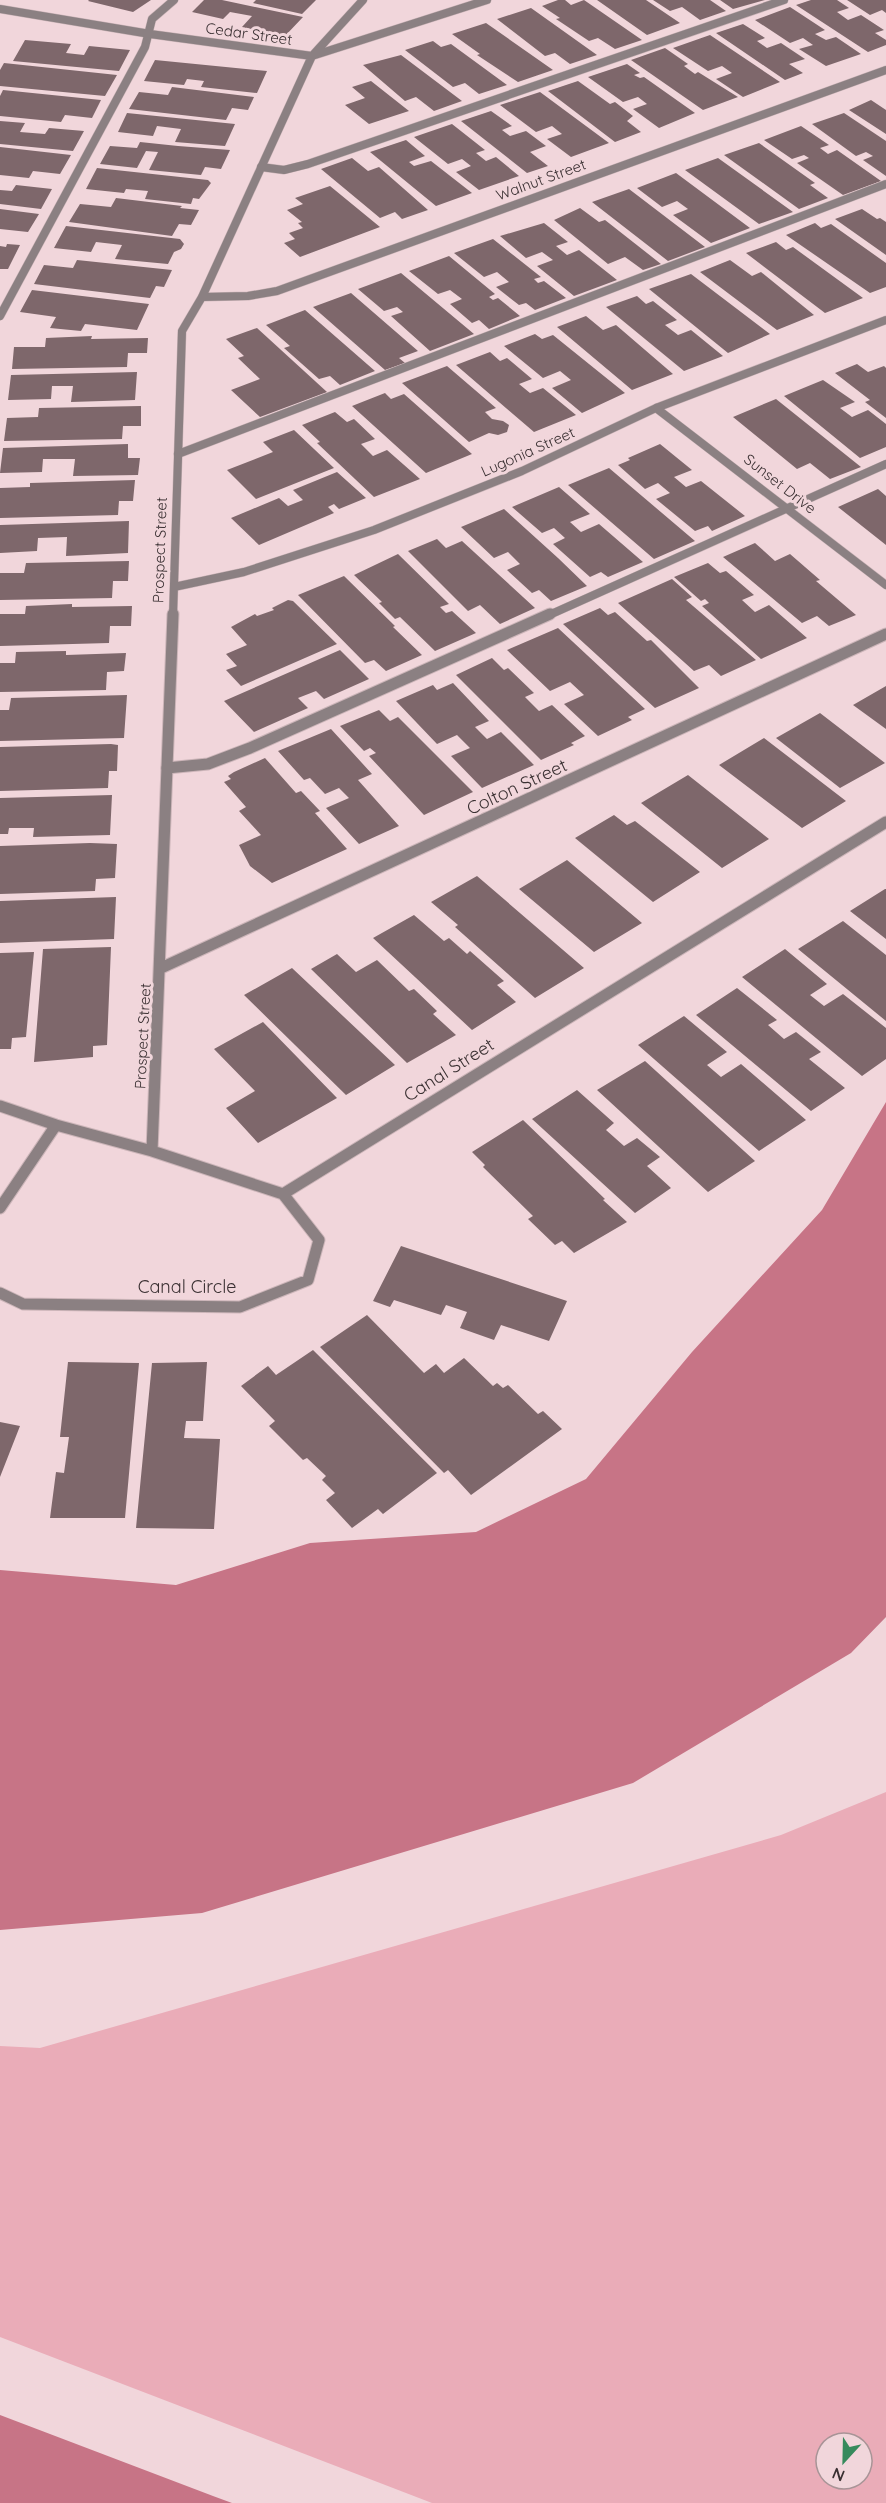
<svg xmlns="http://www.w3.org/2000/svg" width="886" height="2503" font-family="Quicksand,sans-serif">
	<rect width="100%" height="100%" fill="#f1d6db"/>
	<path fill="#eaacb8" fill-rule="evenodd" d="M886,1792V2503H432L0,2337V2046L40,2048L781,1835ZM826,2443H862V2479H826Z"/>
	<path fill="#c77486" d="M886,1102V1617L851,1653L633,1783L202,1913L0,1930V1570L176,1585L310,1543L476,1532L586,1479L692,1352L822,1210Z
		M0,2415L213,2496L232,2503H0Z"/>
	<path fill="#7e676b" d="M151,0L133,12L88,1L89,0Z
		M204,0H222L303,17L285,36L242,27L252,16L230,12L223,19L192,12Z
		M256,0H316L302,14L253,3Z
		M558,0H565L571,5L584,0L642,40L615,49L598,38L589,41L556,19L560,18L542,6Z
		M597,0H646L680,23L647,35Z
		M653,0H710L726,11L700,20L682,7L670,11Z
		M720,0H765L733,9Z
		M811,0H837L849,8L837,12L848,20L861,15L884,30L875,33L886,40V45L868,52L796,5Z
		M847,0H886V13L882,10L870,15Z
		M790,7L825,30L815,34L826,40L836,37L861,54L826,66L799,49L813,45L803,38L790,43L755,20Z
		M531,8L597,55L570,64L555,53L545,56L497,19Z
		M486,23L553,70L518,82L477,55L480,54L452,34Z
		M743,24L765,38L757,41L767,48L781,43L805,59L789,64L803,73L785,80L716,33Z
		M710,35L780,82L743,97L716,79L732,73L722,66L708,71L673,48Z
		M25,40L71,44L66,53L84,55L89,46L130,50L119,71L13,61Z
		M433,41L441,47L451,44L507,85L479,94L465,83L453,87L405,50Z
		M665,48L688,64L684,66L695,74L698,72L738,97L703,110L631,60Z
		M401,55L462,101L434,111L416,97L405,101L363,65Z
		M155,60L267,71L257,93L201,87L204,81L187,79L184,85L144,81Z
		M4,63L117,75L105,96L0,86V70Z
		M627,64L640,73L634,75L640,78L644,77L695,113L659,128L633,109L647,104L638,97L623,102L588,77Z
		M371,81L409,111L369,124L345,105L365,98L352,87Z
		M578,81L610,104L615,102L633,116L627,121L641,132L615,142L548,91Z
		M172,87L254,97L248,110L232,108L226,120L129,109L139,92L168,95Z
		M3,90L101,100L92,118L65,115L61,122L0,116V96Z
		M540,92L609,143L571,157L547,139L562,134L552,126L536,132L500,105Z
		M871,100L886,110V134L849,110Z
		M491,111L512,126L502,130L510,136L526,131L546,146L530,152L548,166L527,173L461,121Z
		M127,113L235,124L225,146L175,142L181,129L157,126L153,136L118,132Z
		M844,113L886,141V176L863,160L873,156L866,152L856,156L812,124Z
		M0,121L25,123L20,132L45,134L49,128L84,131L73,151L0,144Z
		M452,124L485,150L476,153L486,161L496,157L519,176L479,190L456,172L471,166L462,159L448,164L414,137Z
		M801,126L829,145L820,148L828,154L837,150L881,181L843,195L797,163L809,158L804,155L792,159L764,140Z
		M406,140L425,156L409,162L414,166L431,161L472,193L436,206L370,152Z
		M140,142L178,146L230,150L221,169L205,167L201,175L149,170L158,152L146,151L137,168L100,164L110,146L137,148Z
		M759,143L815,183L810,185L828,198L799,209L724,155Z
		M0,147L71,155L60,174L33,171L29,178L0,175Z
		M352,158L368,171L379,167L428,210L402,219L395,212L380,218L321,169Z
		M718,158L793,212L759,224L685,170Z
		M97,168L208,180L211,183L199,199L193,198L191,204L145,199L148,191L126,189L124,193L86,189Z
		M676,173L750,228L711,243L673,215L688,209L677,201L662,207L637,188Z
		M16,185L52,189L41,209L0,204V190L12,191Z
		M330,186L380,227L300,257L284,243L295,239L289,233L303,228L298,223L302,222L287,210L303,204L295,198Z
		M629,189L705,247L668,261L592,202Z
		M116,198L182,206L180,208L199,210L191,225L179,224L172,236L69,222L80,204L111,207Z
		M580,208L599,222L605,220L661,264L643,270L625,257L608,264L554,220Z
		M0,209L39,214L28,232L0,229Z
		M862,209L877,219L880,218L886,222V255L835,219Z
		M544,223L568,242L556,246L567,255L579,250L617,280L574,296L537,266L553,260L542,252L526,258L500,236Z
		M815,223L821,228L831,224L886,263V287L870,293L786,235Z
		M66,226L180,239L184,244L181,249L174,252L168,264L115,259L122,245L96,242L91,252L54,248Z
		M493,239L541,277L534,279L538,283L544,281L566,298L535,310L526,303L519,305L496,287L509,282L497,272L484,277L454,253Z
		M776,242L786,250L793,247L863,298L825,313L746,253Z
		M7,244L20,245L8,269H0V246L6,247Z
		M449,256L495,294L489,297L493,300L498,298L520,316L489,329L479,320L472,323L450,304L462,299L450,290L438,294L409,271Z
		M77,260L172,270L164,287L156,286L150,298L34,284L44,265L73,268Z
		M730,260L752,276L761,272L814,315L777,330L700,272Z
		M401,273L474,334L430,351L391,316L403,312L397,307L384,311L358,289Z
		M691,274L770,334L728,353L649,289Z
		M32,290L149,304L137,330L85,324L81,331L50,328L56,317L20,312Z
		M351,293L418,351L399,358L405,363L385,370L313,307Z
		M637,296L646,304L653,301L677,320L665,325L678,335L691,330L723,356L684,371L606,307Z
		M305,310L375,371L340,385L330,376L319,379L284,348L290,346L266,325Z
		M586,316L603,330L616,325L673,374L632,390L557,327Z
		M257,328L327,392L260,417L231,390L260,379L238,358L244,356L226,339Z
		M535,334L542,339L553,335L625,393L582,413L552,388L571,380L560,371L543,378L504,346Z
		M92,336L91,339L148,338L147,353H128L127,367L12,369L14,347H45L46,338Z
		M490,352L500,361L507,358L532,379L519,384L530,393L543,388L576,415L534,432L456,365Z
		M857,364L868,372L884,366L886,368V418L865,402L870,400L835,373Z
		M447,366L496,408L485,412L492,419L503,421L509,425L507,432L498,435L489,433L469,442L402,383Z
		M137,372L135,400L71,402L73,386H52L51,399L8,400L11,375Z
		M823,380L855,402L840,408L852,417L868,410L886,424V447L860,458L784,396Z
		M385,393L391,399L404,394L472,454L426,473L352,406Z
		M776,399L861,467L830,479L810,463L797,469L733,417Z
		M141,406V426H123L122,439L4,441L7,418L38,417L39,408Z
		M335,412L347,422L354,419L375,439L361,444L373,456L387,450L420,479L374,497L317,443L320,442L302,425Z
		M294,430L334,468L256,499L227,470L273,452L263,442Z
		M128,444V458H140L138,475L73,476L75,459H43L42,472L0,473L3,448Z
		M660,444L692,470L674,477L686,487L701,481L745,516L712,531L708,526L695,531L656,499L670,493L658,483L645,489L618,465L630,460L628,458Z
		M609,468L695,541L654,559L568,485Z
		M337,472L366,498L339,509L334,504L328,507L334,513L259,545L231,518L279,498L288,506L303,500L293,490Z
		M135,480L133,501H119L118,515L0,518V488L30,487V483Z
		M559,487L590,514L570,522L581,532L599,524L643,562L608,577L601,572L590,577L553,544L565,538L554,528L542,533L512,507Z
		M878,489L886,496V545L838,507Z
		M504,509L558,558L587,586L551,601L539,590L532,593L507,570L520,564L508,552L494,558L461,527Z
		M129,521L128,553L66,556L67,537L38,538L37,551L0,553V525Z
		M437,539L446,548L462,541L535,608L500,624L480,605L468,611L408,551Z
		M755,543L775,561L790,554L820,580L816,581L856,615L829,626L817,616L802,623L723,557Z
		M398,554L449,604L440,607L446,613L452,611L476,633L435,651L400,617L395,619L379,603L382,602L354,575Z
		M129,561L128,581H113L112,598L0,600V573H24L26,563Z
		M708,563L720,573L726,571L754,595L742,600L755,612L769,605L807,638L761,659L702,606L709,603L705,599L701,601L674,577Z
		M344,576L395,626L393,627L422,655L386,671L374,660L365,663L298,595Z
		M672,579L692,597L686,600L756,660L721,676L709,665L694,671L618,603Z
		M288,600L293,601L337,644L241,686L226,670L237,666L226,654L247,645L231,627L255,614L257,616L274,610L272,608Z
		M72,604V607L132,606L131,626H110L109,643L0,646V614H25L26,606Z
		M600,608L608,615L615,612L647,641L651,640L699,688L655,708L563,624Z
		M558,628L645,709L628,717L632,720L598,736L564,704L584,695L570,682L550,691L507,650Z
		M340,650L369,679L324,699L316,691L298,698L308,708L254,732L224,701Z
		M66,651V655L126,653L124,671L107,672L106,690L0,692V663H15L16,652Z
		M492,658L504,670L508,668L534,693L525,697L539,711L552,705L585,736L571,743L574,745L541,760L456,675Z
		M453,683L489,721L475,727L487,739L501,732L534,765L482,788L451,756L470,748L457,735L437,744L396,701L433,685L437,690Z
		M886,686V729L853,705Z
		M127,695L124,738L0,741V710H9L11,698Z
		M379,710L390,721L398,717L473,792L424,815L369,756L376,753L370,748L364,751L340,726Z
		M820,713L885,763L840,788L776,738Z
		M331,729L372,774L358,780L399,826L359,844L326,808L349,798L339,788L325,794L310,778L304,780L278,751Z
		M764,738L846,801L802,828L719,765Z
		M111,744L118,745L117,771H109L108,788L0,791V747Z
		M265,758L296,793L301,791L320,811L315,813L347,849L272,883L250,866L239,845L261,835L239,811L246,807L224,782L231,779L228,776L234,772Z
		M688,775L769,839L722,868L641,803Z
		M112,795L110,835L33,837L34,828H9L8,834H0V798Z
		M614,815L627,825L635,821L700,872L653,902L575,838Z
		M90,843L117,844L115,878L96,879L95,891L0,894V846Z
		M567,860L642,923L594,952L519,889Z
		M477,876L584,968L535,998L455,927L458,925L431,902Z
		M885,889H886V939L850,911Z
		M116,897L114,939L0,943V901Z
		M414,915L444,941L449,938L467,954L470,951L504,981L497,985L516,1002L472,1030L373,938Z
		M843,921L886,955V1021L798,949Z
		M111,947L107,1045L93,1046V1057L34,1062L43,949Z
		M785,949L827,984L810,995L824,1006L843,994L886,1028V1059L862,1076L742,977Z
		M34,952L26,1037L12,1038L11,1049H0V953Z
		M337,954L356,972L377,960L409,991L414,989L437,1011L433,1014L456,1035L407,1063L311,969Z
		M292,968L395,1065L346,1095L244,995Z
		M737,988L777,1020L768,1025L784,1039L796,1032L821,1052L809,1059L845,1088L811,1111L696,1015Z
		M684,1016L727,1052L707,1065L721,1077L741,1064L806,1120L759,1151L638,1045Z
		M263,1022L337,1098L258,1143L226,1108L255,1091L214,1049Z
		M645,1061L755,1161L708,1192L597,1090Z
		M577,1090L614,1123L606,1130L624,1146L637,1138L660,1157L647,1166L671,1188L635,1213L532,1119Z
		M523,1120L605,1199L603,1200L627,1222L574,1253L562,1241L555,1245L528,1219L533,1216L483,1167L485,1165L472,1152Z
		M401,1246L567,1301L549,1341L501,1325L494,1340L460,1328L467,1312L446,1305L441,1315L394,1300L390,1307L373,1301Z
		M367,1315L424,1373L436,1364L444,1373L464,1358L493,1386L497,1383L503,1388L508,1385L538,1414L543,1411L562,1429L471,1495L448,1470L444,1473L320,1347Z
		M313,1350L437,1473L383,1514L378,1509L352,1528L326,1500L335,1493L322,1480L326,1476L307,1458L303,1460L269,1426L275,1421L241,1386L268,1366L276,1375Z
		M68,1362L139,1363L125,1518H50L56,1472L64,1473L69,1437H60Z
		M207,1362L203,1421H186L184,1438L220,1439L214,1529L136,1528L152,1363Z
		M0,1422L20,1426L0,1477Z"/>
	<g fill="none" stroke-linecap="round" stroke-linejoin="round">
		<g stroke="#ccb5b9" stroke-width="9">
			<path id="lane-far1" d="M261,167L284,170L308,164L784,0
				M0,316L145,47L152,19L174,0
				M178,454L886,184
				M547,616L886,464"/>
		</g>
		<g stroke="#ccb5b9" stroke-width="13">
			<path id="lane" d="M167,768L208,764L250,748L550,614"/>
		</g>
		<g stroke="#ccb5b9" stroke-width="9">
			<path id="street-far1" d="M0,9L150,34L312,56L487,0
				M202,297L248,296L277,291L886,70
				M656,408L886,585
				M174,587L244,572L374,530L522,471L656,408L886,320
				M173,616L182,331L202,297L312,56L363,0"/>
		</g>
		<g stroke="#ccb5b9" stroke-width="13">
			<path id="street" d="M161,968L886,634
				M0,1106L56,1125L152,1151L283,1194L886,822
				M152,1151L173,614
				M0,1208L56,1125
				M0,1293L23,1304L240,1307L308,1280L319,1240L283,1194"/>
		</g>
		<use href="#lane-far1" stroke="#8b8082" stroke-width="8"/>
		<use href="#lane" stroke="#8b8082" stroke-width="11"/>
		<use href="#street-far1" stroke="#8b8082" stroke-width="8"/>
		<use href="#street" stroke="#8b8082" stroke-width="11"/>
	</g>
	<g text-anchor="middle" stroke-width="6" stroke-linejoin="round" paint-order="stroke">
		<g font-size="15" fill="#3a3032" stroke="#f1d6db">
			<text transform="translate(249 34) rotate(8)" y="5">Cedar Street</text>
			<text transform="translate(541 180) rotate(-20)" y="5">Walnut Street</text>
			<text transform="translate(528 452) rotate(-24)" y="5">Lugonia Street</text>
			<text transform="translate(780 484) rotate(38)" y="5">Sunset Drive</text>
			<text transform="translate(160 550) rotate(-88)" y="5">Prospect Street</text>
			<text transform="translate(143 1036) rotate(-87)" y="5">Prospect Street</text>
		</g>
		<g font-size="18" fill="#3a3032" stroke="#f1d6db">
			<text transform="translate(517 787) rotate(-25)" y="6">Colton Street</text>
			<text transform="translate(449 1070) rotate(-32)" y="6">Canal Street</text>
			<text x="187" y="1293">Canal Circle</text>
		</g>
	</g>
	<g transform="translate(844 2461) rotate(202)"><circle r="28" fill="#f1d6db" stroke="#a89497" stroke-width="1.5"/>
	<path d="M0-4.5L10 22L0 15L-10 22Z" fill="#368a5c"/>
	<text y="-9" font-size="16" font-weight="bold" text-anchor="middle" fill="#3a3032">N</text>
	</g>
</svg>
